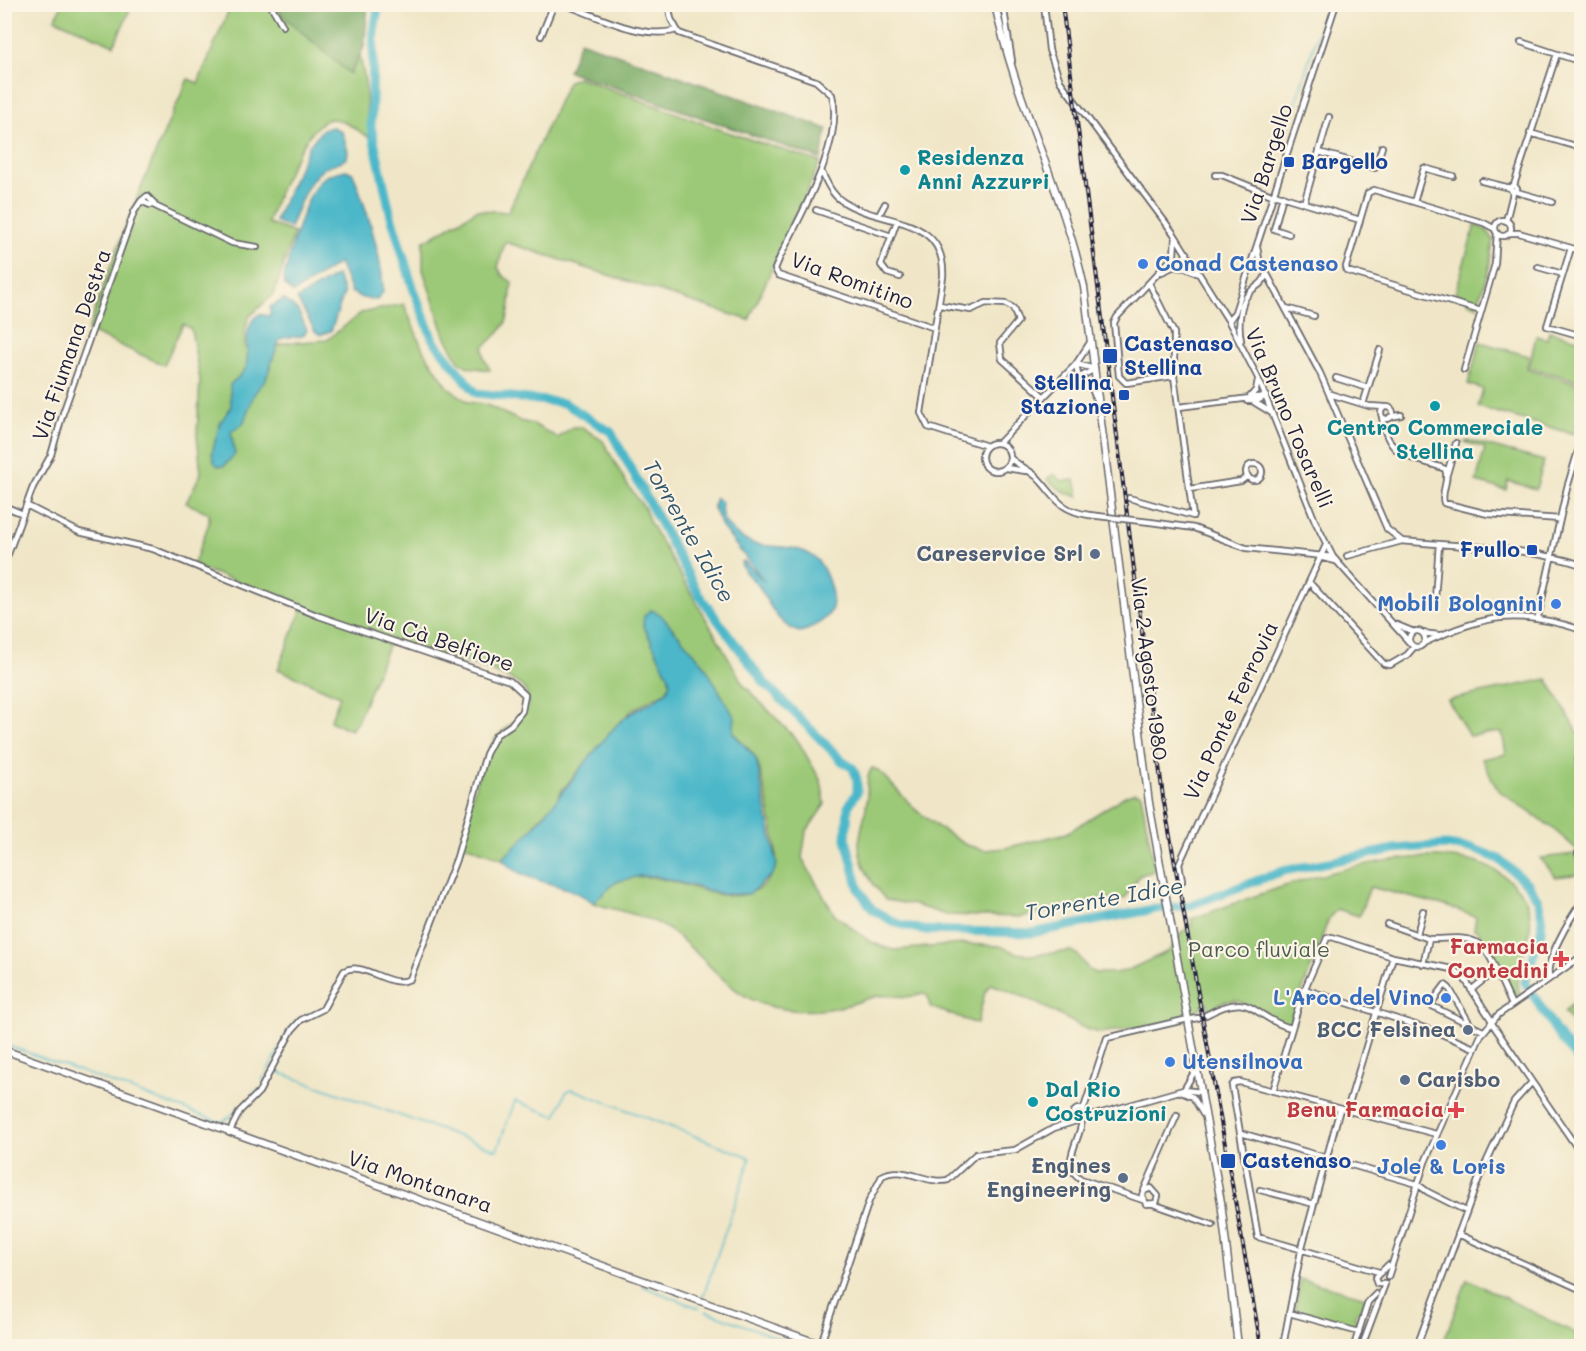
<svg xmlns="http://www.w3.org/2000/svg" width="1586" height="1351" font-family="Mali,sans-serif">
	<rect width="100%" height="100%" fill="#fcf5e5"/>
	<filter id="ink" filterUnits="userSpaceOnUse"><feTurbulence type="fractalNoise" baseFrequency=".0167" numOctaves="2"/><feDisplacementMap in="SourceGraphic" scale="12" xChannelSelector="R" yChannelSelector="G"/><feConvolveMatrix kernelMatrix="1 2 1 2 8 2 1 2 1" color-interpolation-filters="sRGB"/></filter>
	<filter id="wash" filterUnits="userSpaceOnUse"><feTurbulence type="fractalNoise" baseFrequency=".008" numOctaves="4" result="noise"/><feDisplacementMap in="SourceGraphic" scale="24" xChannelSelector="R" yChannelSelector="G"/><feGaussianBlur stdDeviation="1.35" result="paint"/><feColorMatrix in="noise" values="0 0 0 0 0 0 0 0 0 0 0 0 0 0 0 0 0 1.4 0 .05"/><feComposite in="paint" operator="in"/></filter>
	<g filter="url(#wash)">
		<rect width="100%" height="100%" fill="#f0e6c7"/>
		<path fill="#9cc977" stroke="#5f7659" stroke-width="1.5" d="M62,4H132V5L114,45L55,19Z
			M231,5H350L365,81L369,137C358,131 344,119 331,119C307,120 274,200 268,223L294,233L274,294L249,317L245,329V348L258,353L285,343L327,340L361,313L404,304L423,350L448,387L468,402L487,405L520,421L533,424L558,438L572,427H582L603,441L627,484L645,509L650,523L722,646L743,684L798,741L821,781L825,804L806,832L802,858L834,914L869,941L883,947L894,950L964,944L1000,946L1016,953L1032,955L1071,951L1078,955L1089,970L1095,973H1114L1126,971L1169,951L1182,932L1192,925L1191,919C1265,893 1444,819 1510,881C1515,886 1522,891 1525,898C1543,937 1509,961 1520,994L1516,997L1478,931L1474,929L1476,917L1446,906L1370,887L1359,916L1337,909L1329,918L1291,1022L1287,1024L1236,1000L1223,1002L1209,1011L1207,1002L1184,1021L1100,1033L1086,1029L1029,999L991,984L985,992L977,1024L930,1007L928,996L923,993C904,1001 896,993 878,996C868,997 858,1003 848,1005C828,1010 804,1012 784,1009C727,1002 710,956 666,928C645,915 615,910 593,903C600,896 608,886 617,882C663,860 716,914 758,889C769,883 775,871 776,859C778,848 761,767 755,757C750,748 740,742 734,733C710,702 686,626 651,611L643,625L668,675L670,683L667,691L632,710L562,790L556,802L536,822L533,832L502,859L460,843C470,810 476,769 495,739C504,726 540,711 524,689C511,671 417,650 391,639L357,722L351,730L330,721L340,696L278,669L302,609L317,613L262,590L193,566L209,523V513L186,503L201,473L197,435L200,380L191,329L183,324L164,365L88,331C117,244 150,162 188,79L198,83Z
			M578,77L724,131L820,162L749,320L505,242L498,267L502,275L512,282C508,317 513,323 483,347L484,358L490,370L468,367L459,361L445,336L423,270V242L477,210L508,212L568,81Z
			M1475,225L1487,230L1493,239L1489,269L1477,306L1468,303L1469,299L1455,294Z
			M1549,331L1581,340V382L1529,367L1536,336L1547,339Z
			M1480,342L1529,356L1527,369L1581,385V408L1574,434L1478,407L1483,389L1468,384Z
			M1471,441L1544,461L1536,489L1508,481L1506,490L1476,482L1485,448L1464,442Z
			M1054,474L1062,481L1075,480L1079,497C1066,493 1057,489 1047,479Z
			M1547,679L1579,734L1581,735V853L1551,827L1498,790L1482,759L1506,754L1502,732L1469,736L1448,700Z
			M872,768L878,770L916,810L942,830L966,845L985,850L1005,848L1067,833L1125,796L1135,792L1141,794L1155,871L1140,875L1125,898L1020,917L946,915L915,905L886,900C872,885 855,858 860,837C862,824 866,812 867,800C868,789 865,777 872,768Z
			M1574,854L1581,866V874L1556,877L1540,858Z
			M1577,999L1581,1003V1035L1564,1012Z
			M1300,1279L1366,1297L1362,1312L1357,1311L1354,1318L1359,1320L1357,1324L1350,1326L1297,1310L1295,1307Z
			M1467,1279L1581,1336V1346H1442Z"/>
		<path fill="#7dad68" stroke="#506852" stroke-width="1.5" d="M276,5H368L364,47L350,74L282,15Z
			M580,41L827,129L821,159L568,71Z"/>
		<path fill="#4cb7c9" stroke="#376c82" stroke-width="1.5" d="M333,127L342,132L348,151L347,158C339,164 329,164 322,170C305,183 298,209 290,228L275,221L309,146L323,129Z
			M346,170L353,173C365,205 383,259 383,292L377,300L362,298L351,292L339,263L293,293L284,284V277C290,254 304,197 320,181C327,174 337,172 346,170Z
			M337,275L344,293L331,331L320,335L315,331L297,299Z
			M284,299L298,311L307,330L303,336L283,338L279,341L266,379L254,394L243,424L231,432L235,454L224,466H218L214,462L212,453L220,423L231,407L230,385C235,379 244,374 246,367C251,347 240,329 259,314L270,316V307Z
			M716,498L722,503C720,512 723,521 730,528C756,558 787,537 814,557C825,565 835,594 832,608C829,619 810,630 800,632C779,627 769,604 760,588C754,579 743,574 741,562L744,561L764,581L722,527L713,506Z
			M651,610L660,614L703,663L735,718L733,733L756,758L777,864L773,874L749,894H722L655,876H640L616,882L593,903C566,880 525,886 502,859C545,821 574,774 612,730C631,708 649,707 667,691L670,683L668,675L643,625L644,616Z"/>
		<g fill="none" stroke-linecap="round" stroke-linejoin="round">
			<path stroke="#4cb7c9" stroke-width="1.5" d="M1285,136L1327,4
				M4,1044L220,1122L226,1120L249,1099
				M275,1071L497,1150L515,1101L556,1116L566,1092L572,1089L747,1156L750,1159L703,1297
				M262,1081L295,1021L310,1013
				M252,1096L259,1088
				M642,1286L699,1308
				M706,1311L800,1346"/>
			<path stroke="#4cb7c9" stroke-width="9" d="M379,4L374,30L371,127L391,216L413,288L433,340L476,393L564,403L611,432L699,595L763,681L842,761L853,768L857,779V792L848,807L846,839L859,890L873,910L896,923L922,930L1032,933L1154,909L1188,906L1283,871L1395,849L1446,845L1474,849L1499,859L1528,884L1538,900L1542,917L1541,932L1525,982L1561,1039L1582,1065"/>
		</g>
	</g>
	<g filter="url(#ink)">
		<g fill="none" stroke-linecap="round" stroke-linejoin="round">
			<g stroke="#6a676c" stroke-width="8">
				<path id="minor" d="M270,4L283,26
					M563,4C593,14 644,41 676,30
					M668,4L671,19L679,33L816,81L832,95C845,140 800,216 780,257L775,269L778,275L935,328
					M1003,4L1012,61
					M1044,4L1049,50L1060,81L1174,234L1228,320L1258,378L1315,521L1333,557L1409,642
					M541,36L554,4
					M1557,54L1582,62
					M1530,133L1582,148
					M1319,152L1375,168L1382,147
					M821,171C827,182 831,194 842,201C879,226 946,213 943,277L921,413L928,427L987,446
					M1215,175H1222L1274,196
					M1482,181L1510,188
					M1514,185L1557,54L1521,42
					M1517,192L1552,202
					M1274,194L1360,220L1346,267L1347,271L1481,311
					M1283,196L1274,229L1289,234
					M1414,202L1424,168L1453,176
					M1304,203L1329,117
					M153,205L232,243L257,247
					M816,210L891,236
					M879,215L885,204
					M1360,220L1368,193L1374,190L1484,223L1495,229
					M1495 228a8 8 0 1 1 16 0a8 8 0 1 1-16 0Z
					M897,221L881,265L887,273L900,277
					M1506,221L1513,193L1517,189L1514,185L1510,188L1513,193
					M1509,233H1519L1571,248
					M1257,246L1259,259L1320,373L1387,529L1402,541C1462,547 1523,546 1582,565
					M1582,251L1571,248L1547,326L1582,336
					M1176,267L1186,268L1199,274
					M1538,267L1563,274
					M1162,272L1181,263L1187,253
					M1149,283L1174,333V376L1126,383L1119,376L1114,323L1117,317L1174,256L1175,238
					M940,305L971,310L986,303L1006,304L1013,308L1018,321L1000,343L1002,359L1044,397
					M1286,308L1314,316
					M1229,321L1235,312L1336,4
					M1241,340C1238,326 1239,303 1250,292C1257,285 1263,285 1266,274
					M1076,364L1078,375L1091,386L1096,399
					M1076,364L1095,369
					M1464,370L1495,264L1497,233
					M1336,378L1368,388
					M1060,381L1080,377L1095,369
					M1330,394L1369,406L1385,407
					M1249,398L1256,390L1258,380
					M1247,401H1257L1266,396
					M1254,402L1272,413
					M1363,404L1380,350
					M1179,407L1266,396
					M1381 413a6 6 0 1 1 12 0a6 6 0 1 1-12 0Z
					M1382,417C1388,461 1413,456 1445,469C1450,481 1440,492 1444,503L1488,514L1560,519
					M1390,417L1401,415
					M982 457a14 14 0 1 1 28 0a14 14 0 1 1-28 0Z
					M999,443L1076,364L1091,341
					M1010,458C1018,465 1029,470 1037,477C1056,497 1058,510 1089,515
					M1246 472a8 8 0 1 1 16 0a8 8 0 1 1-16 0Z
					M1006,468L1026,471
					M1447,474L1456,443
					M1190,489L1241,481L1248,476
					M1129,498L1193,516L1174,376
					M26,505L79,532L153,549L319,616L510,681L525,695L522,711L511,725L496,735L486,754L457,857L410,979C389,990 364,960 344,971L323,1009L301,1020L292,1030L259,1092L240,1111L229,1133
					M4,506L23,514
					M1150,522L1194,528L1246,548L1333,557
					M1347,556L1402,541
					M1319,557L1336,561
					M4,565L33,487L51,455L63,413L134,212L141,201L150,205L154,203L147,196L141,201
					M1309,582L1384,664L1390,665L1407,655L1414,647
					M1435,599L1439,544
					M1538,617L1567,488L1582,438
					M1397,625L1414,632
					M1409 639a8 8 0 1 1 16 0a8 8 0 1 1-16 0Z
					M1422,633L1439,635
					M1424,643C1485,614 1518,609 1582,630
					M1582,751L1577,759L1582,785
					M1582,845L1578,853L1582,857
					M1182,881L1179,864L1326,545
					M1387,924L1429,939
					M1417,934L1423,911
					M1423,964L1429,939C1464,939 1481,931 1496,970L1471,990
					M1496,970L1512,1005
					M1550,978C1542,964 1572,915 1582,902
					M1304,989L1437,1032L1474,1048
					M1206,1015C1254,989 1250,1017 1291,1028
					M1192,1019L1198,1018
					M1491,1022L1582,1155
					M1470,1024L1449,988L1445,985L1430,1005L1483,1031
					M1185,1088L1193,1074V1057
					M1273,1091L1302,995L1327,938L1332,937L1393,957L1452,969L1462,975L1492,1021
					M1181,1092L1193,1097L1203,1114
					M1073 1115a6 6 0 1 1 12 0a6 6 0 1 1-12 0Z
					M1347,1110L1393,957
					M1083,1111L1107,1038L1184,1020
					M1084,1118L1183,1090L1202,1092
					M1082,1120C1081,1140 1058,1165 1081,1179L1143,1200
					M1241,1133L1417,1184L1428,1192L1466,1211
					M1260,1190L1314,1204
					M1144,1191L1151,1188L1158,1196L1156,1203L1146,1204L1142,1195L1177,1115
					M1153,1204L1213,1225
					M1458,1234L1582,1290
					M1379,1272L1258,1237L1232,1086L1234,1083L1240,1082L1436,1134
					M1388,1277L1425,1162L1481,1035L1498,1015L1582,956
					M1384,1284H1377L1375,1278L1388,1265
					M1289,1313L1359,1332
					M820,1346L869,1201L882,1176C903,1164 926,1185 948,1180L976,1154L1015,1150L1054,1128L1076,1121
					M1283,1346L1301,1251L1340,1109
					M1354,1346L1368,1302L1376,1294
					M1362,1346L1385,1284
					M1417,1346L1479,1178L1514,1102L1532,1082"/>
			</g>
			<g stroke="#6a676c" stroke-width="9">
				<path id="major" d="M995,4C1015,102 1063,190 1084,287L1149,803L1221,1202L1238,1346
					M4,1050L825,1346"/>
			</g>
			<use href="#minor" stroke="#fff" stroke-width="4.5"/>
			<use href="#major" stroke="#fff" stroke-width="6"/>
			<g stroke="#22223b" stroke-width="4">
				<path id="rail" d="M1062,4L1163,797L1261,1346"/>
			</g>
			<use href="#rail" stroke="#fcf5e5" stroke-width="1.5" stroke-dasharray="4.5" stroke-linecap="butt"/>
			<g stroke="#6a676c" stroke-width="8" stroke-linecap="butt">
				<path id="minor-bridge" d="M1089,515L1150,522"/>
			</g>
			<use href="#minor-bridge" stroke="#fff" stroke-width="4.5"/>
		</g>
	</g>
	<g fill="#1a4fb4" stroke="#fcf5e5" stroke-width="2">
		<rect x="1283" y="156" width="12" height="12" rx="3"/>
		<rect x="1102" y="348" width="16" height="16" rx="3"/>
		<rect x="1118" y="389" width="12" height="12" rx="3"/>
		<rect x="1526" y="544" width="12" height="12" rx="3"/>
		<rect x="1220" y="1153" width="16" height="16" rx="3"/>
	</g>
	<g fill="#0f9aa8" stroke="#fcf5e5" stroke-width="2">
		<circle cx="905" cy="170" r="6"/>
		<circle cx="1435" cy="406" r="6"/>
		<circle cx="1033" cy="1102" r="6"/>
	</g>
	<g fill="#3f7fe0" stroke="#fcf5e5" stroke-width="2">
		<circle cx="1143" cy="264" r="6"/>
		<circle cx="1556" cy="604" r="6"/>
		<circle cx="1446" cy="998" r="6"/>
		<circle cx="1170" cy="1062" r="6"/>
		<circle cx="1441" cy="1145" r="6"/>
	</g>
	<g fill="#5c6f8a" stroke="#fcf5e5" stroke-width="2">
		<circle cx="1095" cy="554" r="6"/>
		<circle cx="1468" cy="1030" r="6"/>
		<circle cx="1405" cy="1080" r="6"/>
		<circle cx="1123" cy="1178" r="6"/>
	</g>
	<g fill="#e0444e" stroke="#fcf5e5" stroke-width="2">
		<path d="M1558 950h6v6h6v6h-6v6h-6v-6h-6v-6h6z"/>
		<path d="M1453 1101h6v6h6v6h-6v6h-6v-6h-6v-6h6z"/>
	</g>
	<g text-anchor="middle" stroke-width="4.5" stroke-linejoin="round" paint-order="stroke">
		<g font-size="21" font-weight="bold" fill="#0d838f" stroke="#fcf5e5" text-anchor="start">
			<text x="917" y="165">Residenza<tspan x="917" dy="24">Anni Azzurri</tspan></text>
			<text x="1435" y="435" text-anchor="middle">Centro Commerciale<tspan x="1435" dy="24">Stellina</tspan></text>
			<text x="1045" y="1097">Dal Rio<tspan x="1045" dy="24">Costruzioni</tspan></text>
		</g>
		<g font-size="21" font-weight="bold" fill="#164399" stroke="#fcf5e5" text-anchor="start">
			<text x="1301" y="169">Bargello</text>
			<text x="1124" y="351">Castenaso<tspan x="1124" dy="24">Stellina</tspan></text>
			<text x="1112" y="390" text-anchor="end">Stellina<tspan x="1112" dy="24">Stazione</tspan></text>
			<text x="1520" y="557" text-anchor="end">Frullo</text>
			<text x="1242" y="1168">Castenaso</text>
		</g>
		<g font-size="21" fill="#22223b" stroke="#fcf5e5">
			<text transform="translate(1267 164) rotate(-72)" y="7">Via Bargello</text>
			<text transform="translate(852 281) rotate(20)" y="7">Via Romitino</text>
			<text transform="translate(72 345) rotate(-71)" y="7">Via Fiumana Destra</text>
			<text transform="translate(1289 418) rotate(67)" y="7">Via Bruno Tosarelli</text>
			<text transform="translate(439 640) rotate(19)" y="7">Via Cà Belfiore</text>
			<text transform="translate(1149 669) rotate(83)" y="7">Via 2 Agosto 1980</text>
			<text transform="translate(1231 711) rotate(-65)" y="7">Via Ponte Ferrovia</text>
			<text transform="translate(420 1182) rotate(19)" y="7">Via Montanara</text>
		</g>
		<g font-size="21" font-weight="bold" fill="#366cbe" stroke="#fcf5e5" text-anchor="start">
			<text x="1155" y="271">Conad Castenaso</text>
			<text x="1544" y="611" text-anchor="end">Mobili Bolognini</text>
			<text x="1434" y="1005" text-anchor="end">L'Arco del Vino</text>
			<text x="1182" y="1069">Utensilnova</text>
			<text x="1441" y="1174" text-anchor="middle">Jole &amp; Loris</text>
		</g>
		<g font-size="21" font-weight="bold" fill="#4e5e75" stroke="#fcf5e5" text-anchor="end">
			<text x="1083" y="561">Careservice Srl</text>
			<text x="1456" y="1037">BCC Felsinea</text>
			<text x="1417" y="1087" text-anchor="start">Carisbo</text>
			<text x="1111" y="1173">Engines<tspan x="1111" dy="24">Engineering</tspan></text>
		</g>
		<g font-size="21" font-weight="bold" fill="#be3a42" stroke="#fcf5e5" text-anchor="end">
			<text x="1549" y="954">Farmacia<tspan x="1549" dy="24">Contedini</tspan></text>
			<text x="1444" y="1117">Benu Farmacia</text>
		</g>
		<g font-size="21" fill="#4d5c50" stroke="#fcf5e5">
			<text x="1259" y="957">Parco fluviale</text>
		</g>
		<g font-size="22" font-style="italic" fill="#31566d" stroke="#fcf5e5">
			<text transform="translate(689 531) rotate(60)" y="8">Torrente Idice</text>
			<text transform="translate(1104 899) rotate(-10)" y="8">Torrente Idice</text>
		</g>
	</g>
	<rect width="1586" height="1351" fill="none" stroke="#fcf5e5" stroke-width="24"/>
</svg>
